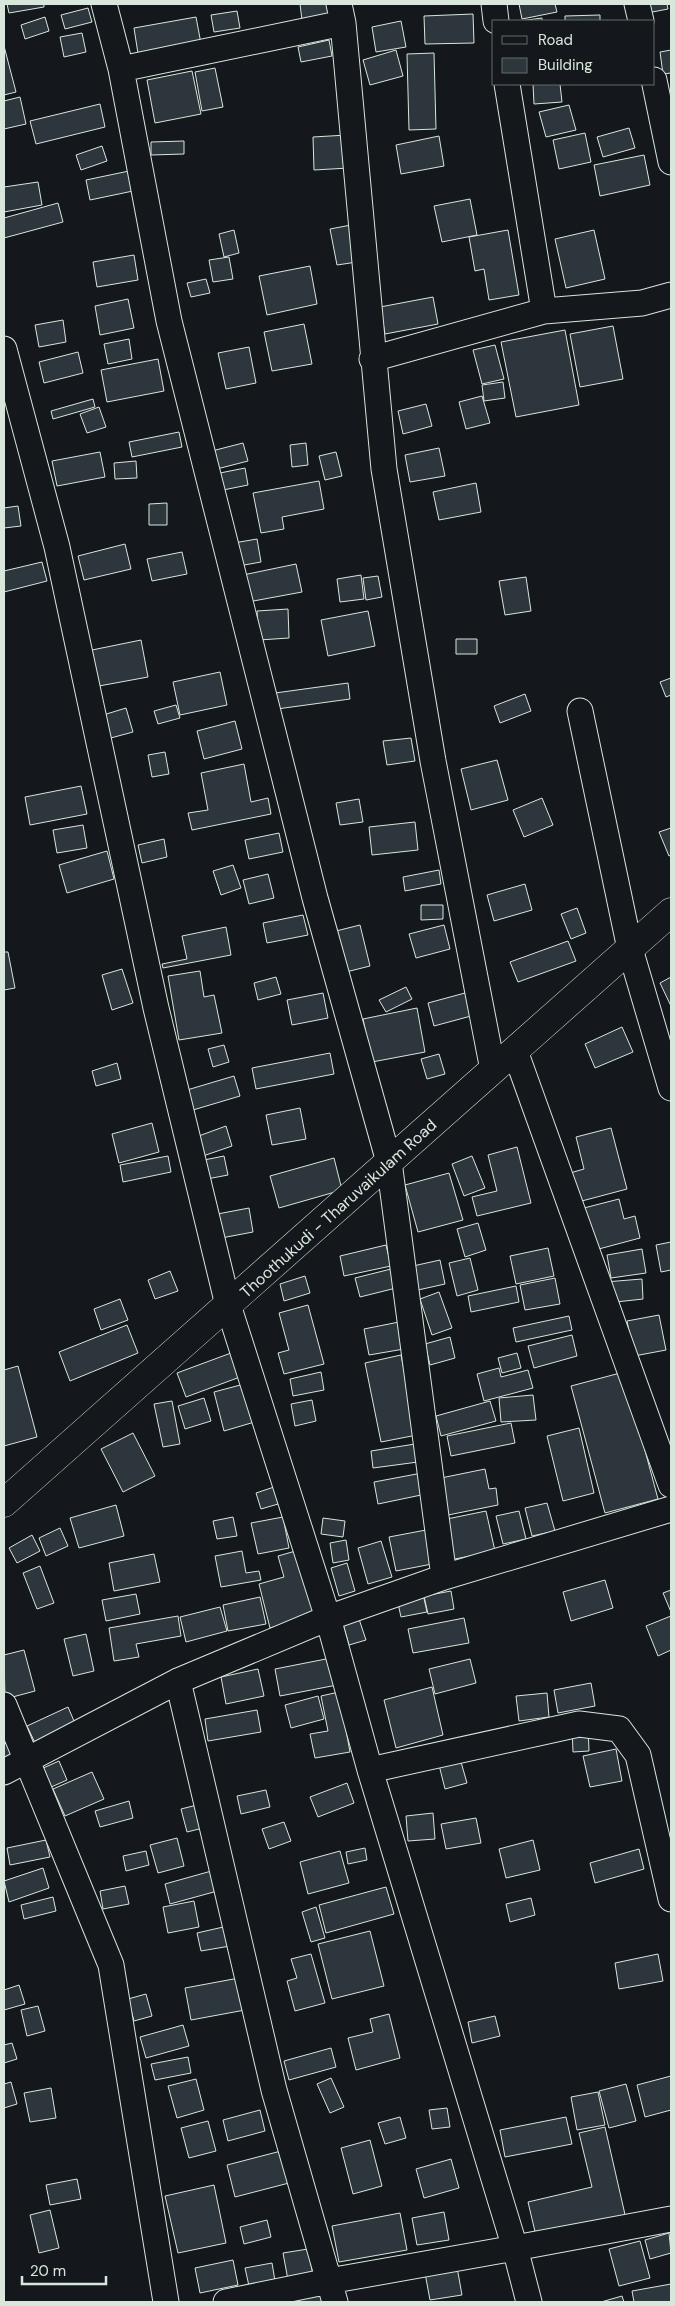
<svg xmlns="http://www.w3.org/2000/svg" width="675" height="2306" font-family="'DM Sans',sans-serif">
	<rect width="100%" height="100%" fill="#14181c"/>
	<path fill="#2c363c" stroke="#d8e6dc" d="M7,4H44V7L9,13Z
		M300,4H332L333,17L302,20Z
		M519,4H555L557,12L522,19Z
		M640,4H667L668,9L642,14Z
		M88,8L92,22L65,29L61,15Z
		M237,11L240,28L214,32L211,15Z
		M473,14L474,43L425,44L424,16Z
		M600,15V21H565V16Z
		M45,17L49,31L25,39L21,25Z
		M196,17L202,49L139,60L134,28Z
		M542,18V21H520Z
		M401,21L406,47L376,52L372,27Z
		M82,33L86,52L64,57L60,37Z
		M329,40L332,56L301,62L298,47Z
		M4,46L16,92L4,95Z
		M396,50L403,76L370,85L363,60Z
		M671,50V73L663,74L660,52Z
		M434,53L436,129L409,130L407,54Z
		M215,68L223,107L202,111L195,72Z
		M192,71L201,114L155,123L147,80Z
		M533,84H560L562,102L534,104Z
		M20,97L26,124L4,129V101Z
		M100,104L105,127L36,144L30,121Z
		M569,105L576,130L546,137L539,112Z
		M629,128L635,148L603,157L597,137Z
		M585,133L591,162L559,169L553,140Z
		M347,135L349,168L314,170L313,137Z
		M439,136L444,166L401,174L396,145Z
		M184,141V154L151,155V142Z
		M102,146L107,161L81,170L76,155Z
		M644,155L650,185L600,196L594,165Z
		M129,171L133,191L90,200L86,180Z
		M38,182L42,205L4,212V187Z
		M470,199L477,235L442,242L434,206Z
		M58,203L63,222L4,238V218Z
		M351,225L357,262L337,265L330,229Z
		M234,230L239,253L224,257L219,234Z
		M508,230L519,295L489,300L484,269L475,271L469,237Z
		M594,230L605,279L566,288L555,239Z
		M134,255L138,280L97,287L93,262Z
		M229,257L233,279L213,282L209,260Z
		M310,266L317,304L267,315L259,276Z
		M206,279L210,293L191,297L187,283Z
		M433,297L438,324L385,334L380,307Z
		M128,299L134,328L100,335L95,306Z
		M63,320L66,342L39,347L35,325Z
		M304,324L312,364L272,371L264,332Z
		M613,326L623,379L580,387L570,334Z
		M565,330L579,405L516,417L501,342Z
		M129,339L132,359L108,364L104,344Z
		M495,345L504,379L482,384L473,350Z
		M249,347L256,383L226,389L218,353Z
		M78,352L83,373L44,383L39,362Z
		M158,359L164,391L107,402L101,370Z
		M503,382L505,398L484,401L482,385Z
		M482,396L490,423L466,429L459,402Z
		M93,399L95,407L53,419L51,411Z
		M426,404L432,426L403,434L398,411Z
		M99,407L106,427L87,433L80,414Z
		M179,432L182,447L132,457L129,442Z
		M243,443L248,461L209,471L204,453Z
		M306,443L308,465L292,467L290,445Z
		M439,448L445,476L410,482L405,455Z
		M100,452L105,477L57,486L52,461Z
		M336,452L342,476L325,480L319,456Z
		M136,461L137,478L115,479L114,463Z
		M245,468L248,485L213,492L210,475Z
		M319,481L324,509L282,517L284,529L261,533L253,493Z
		M476,483L481,512L439,520L433,492Z
		M167,503V525H149V504Z
		M18,506L21,526L4,528V508Z
		M257,539L261,562L233,567L228,544Z
		M125,544L131,569L84,580L78,556Z
		M182,552L187,574L152,581L147,559Z
		M42,562L47,581L4,592V571Z
		M296,564L302,592L248,602L243,575Z
		M361,575L364,599L340,602L337,579Z
		M378,576L382,597L366,600L363,578Z
		M526,577L531,611L505,615L499,581Z
		M288,609L289,638L259,640L257,611Z
		M368,611L375,646L328,656L321,620Z
		M456,639H477V654H456Z
		M141,640L148,677L99,686L92,650Z
		M220,672L227,705L180,715L173,682Z
		M671,678V695L666,697L660,682Z
		M348,683L350,699L277,709L275,693Z
		M525,694L531,711L500,723L494,706Z
		M176,705L180,718L158,724L154,711Z
		M126,708L133,732L107,739L100,716Z
		M235,721L242,749L204,759L197,731Z
		M411,738L415,761L387,765L383,741Z
		M165,752L169,774L152,777L148,755Z
		M497,760L508,800L471,810L461,769Z
		M244,764L251,802L268,798L271,814L192,830L188,813L208,810L201,773Z
		M81,786L87,814L30,825L25,797Z
		M542,798L553,825L524,837L513,810Z
		M359,799L363,822L340,825L336,803Z
		M415,822L418,850L372,855L369,827Z
		M83,825L87,848L57,853L53,830Z
		M671,828V855L669,856L659,832Z
		M279,833L283,852L249,859L245,840Z
		M164,839L167,857L142,863L138,845Z
		M107,851L114,879L67,893L59,865Z
		M233,865L241,888L221,895L213,871Z
		M439,870L441,884L405,891L403,877Z
		M268,874L274,898L249,904L243,880Z
		M525,884L532,910L494,921L487,895Z
		M421,905H443V919L421,920Z
		M577,908L586,933L571,939L561,914Z
		M303,915L308,935L267,943L263,923Z
		M360,925L370,966L338,974L328,933Z
		M444,925L450,949L416,958L409,934Z
		M226,927L231,955L163,968L162,964L187,959L182,936Z
		M568,941L576,961L518,982L510,962Z
		M4,952H8L15,988L4,990Z
		M122,969L133,1003L112,1010L102,975Z
		M200,971L204,997L214,995L222,1033L179,1040L168,976Z
		M276,977L281,994L258,1000L254,983Z
		M671,977V1006L660,983Z
		M406,987L412,999L386,1012L379,1000Z
		M323,993L328,1018L292,1025L287,1000Z
		M465,993L471,1016L434,1026L428,1003Z
		M417,1008L425,1052L372,1062L363,1019Z
		M622,1027L633,1052L595,1068L585,1044Z
		M224,1045L229,1062L213,1067L208,1049Z
		M330,1053L334,1074L256,1089L252,1068Z
		M439,1054L445,1074L427,1079L421,1059Z
		M117,1063L121,1079L96,1086L92,1071Z
		M234,1076L240,1096L193,1110L187,1090Z
		M300,1108L306,1139L272,1145L266,1115Z
		M152,1123L159,1152L119,1163L112,1134Z
		M226,1126L232,1146L203,1156L196,1137Z
		M611,1128L627,1189L578,1202L570,1173L584,1169L576,1137Z
		M517,1147L531,1203L477,1216L472,1197L497,1191L488,1155Z
		M168,1156L171,1172L123,1182L120,1165Z
		M224,1156L228,1175L207,1179L204,1160Z
		M472,1156L485,1188L464,1196L452,1164Z
		M334,1158L342,1190L279,1208L270,1176Z
		M449,1173L463,1220L418,1232L405,1185Z
		M619,1199L624,1219L635,1216L640,1238L595,1250L584,1208Z
		M249,1208L253,1232L216,1239L212,1215Z
		M478,1223L486,1250L465,1257L457,1229Z
		M671,1242V1270L661,1272L656,1245Z
		M386,1245L391,1266L344,1276L340,1256Z
		M548,1248L554,1276L516,1284L510,1256Z
		M642,1249L646,1273L611,1278L607,1255Z
		M470,1258L478,1290L457,1296L449,1263Z
		M440,1260L445,1284L418,1290L413,1266Z
		M391,1269L396,1288L360,1297L355,1278Z
		M170,1271L178,1291L155,1299L148,1280Z
		M305,1276L310,1293L284,1301L280,1284Z
		M555,1278L560,1304L525,1310L520,1285Z
		M642,1279L643,1299L607,1303L605,1282Z
		M516,1286L519,1302L471,1312L468,1296Z
		M439,1292L452,1328L432,1335L420,1299Z
		M120,1299L128,1320L101,1330L94,1309Z
		M308,1305L324,1364L284,1374L278,1353L289,1350L279,1313Z
		M659,1315L666,1350L634,1356L627,1321Z
		M569,1316L572,1330L516,1342L513,1328Z
		M399,1322L404,1349L369,1355L364,1329Z
		M127,1325L138,1353L70,1381L59,1352Z
		M572,1335L577,1356L534,1368L528,1346Z
		M450,1337L455,1358L430,1365L425,1344Z
		M231,1353L240,1377L186,1397L177,1373Z
		M517,1353L521,1368L502,1373L498,1358Z
		M401,1355L417,1435L381,1442L365,1363Z
		M18,1366L37,1437L4,1446V1370Z
		M499,1368L501,1377L528,1370L533,1388L484,1401L477,1374Z
		M321,1372L324,1390L293,1396L290,1379Z
		M624,1372L658,1499L605,1513L571,1386Z
		M248,1383L258,1421L224,1431L214,1392Z
		M533,1395L536,1420L501,1422L499,1398Z
		M204,1398L211,1421L185,1429L178,1406Z
		M312,1400L316,1421L295,1426L291,1404Z
		M172,1401L180,1444L163,1447L154,1404Z
		M490,1401L496,1421L441,1436L436,1416Z
		M511,1423L515,1443L451,1456L447,1436Z
		M579,1428L594,1493L563,1501L547,1436Z
		M133,1433L155,1476L123,1492L101,1449Z
		M415,1444L418,1462L373,1468L371,1451Z
		M485,1469L489,1489L496,1488L498,1505L448,1515L441,1478Z
		M422,1473L426,1494L378,1504L374,1482Z
		M280,1485L285,1502L261,1509L256,1493Z
		M547,1503L555,1531L532,1536L525,1508Z
		M116,1505L124,1536L79,1548L70,1518Z
		M486,1511L495,1551L450,1560L442,1520Z
		M519,1511L526,1539L503,1544L496,1516Z
		M233,1517L237,1536L217,1539L213,1521Z
		M283,1517L289,1548L258,1554L251,1523Z
		M323,1518L345,1521L343,1537L321,1534Z
		M60,1528L68,1546L46,1556L39,1538Z
		M426,1530L432,1564L396,1571L389,1537Z
		M32,1535L40,1551L17,1563L9,1548Z
		M346,1540L349,1560L333,1563L330,1543Z
		M381,1541L392,1577L368,1584L358,1548Z
		M299,1550L317,1615L270,1628L259,1584L284,1577L278,1556Z
		M242,1551L246,1573L259,1571L261,1580L221,1587L215,1556Z
		M154,1554L160,1582L114,1591L109,1563Z
		M347,1563L355,1591L339,1596L331,1568Z
		M40,1566L54,1603L37,1609L23,1573Z
		M605,1580L613,1608L571,1621L563,1592Z
		M671,1590V1612L663,1593Z
		M451,1591L454,1609L428,1614L424,1596Z
		M136,1594L140,1614L106,1621L102,1600Z
		M423,1594L427,1612L401,1617L397,1599Z
		M260,1597L266,1624L228,1631L223,1605Z
		M220,1607L227,1631L186,1642L180,1617Z
		M357,1613L366,1640L349,1645L341,1617Z
		M178,1616L181,1636L136,1644L139,1657L114,1661L109,1628Z
		M671,1616V1650L658,1656L646,1626Z
		M464,1618L469,1643L413,1653L408,1629Z
		M86,1634L94,1671L73,1676L64,1639Z
		M24,1650L35,1691L5,1699L4,1655Z
		M331,1658L337,1685L280,1696L275,1669Z
		M470,1659L476,1683L435,1694L429,1669Z
		M258,1669L264,1696L226,1704L221,1677Z
		M591,1683L595,1706L558,1713L554,1690Z
		M432,1687L443,1735L396,1748L384,1700Z
		M339,1692L350,1752L315,1758L310,1734L328,1731L321,1696Z
		M547,1693L549,1717L519,1721L516,1696Z
		M318,1696L324,1719L291,1728L285,1705Z
		M68,1707L77,1728L37,1747L27,1726Z
		M257,1710L261,1732L208,1741L205,1719Z
		M588,1726L589,1751L573,1752L572,1727Z
		M12,1740L19,1759L4,1765V1744Z
		M616,1749L622,1781L590,1787L583,1756Z
		M459,1755L467,1783L445,1789L438,1761Z
		M59,1761L67,1780L49,1788L41,1769Z
		M92,1772L104,1799L65,1816L53,1789Z
		M347,1783L354,1803L318,1817L310,1797Z
		M266,1790L270,1807L241,1814L237,1796Z
		M129,1801L133,1818L100,1827L95,1811Z
		M205,1803L211,1826L187,1832L181,1809Z
		M433,1813L435,1839L408,1841L406,1816Z
		M476,1818L481,1843L446,1849L441,1824Z
		M284,1822L291,1841L269,1849L262,1829Z
		M177,1838L184,1866L158,1873L150,1845Z
		M46,1840L50,1857L10,1865L7,1848Z
		M533,1840L540,1870L506,1878L499,1849Z
		M365,1848L367,1860L348,1864L346,1852Z
		M639,1849L644,1869L595,1883L590,1863Z
		M146,1851L149,1865L126,1871L123,1856Z
		M340,1851L349,1883L308,1894L300,1862Z
		M43,1868L49,1888L9,1902L4,1881Z
		M215,1870L221,1890L170,1904L165,1884Z
		M125,1886L129,1904L103,1909L100,1891Z
		M386,1887L394,1914L326,1933L319,1905Z
		M53,1897L56,1911L24,1919L21,1905Z
		M531,1898L535,1915L510,1922L506,1904Z
		M194,1901L199,1927L168,1933L163,1907Z
		M316,1907L325,1938L311,1942L302,1912Z
		M232,1925L236,1945L201,1951L197,1933Z
		M370,1931L384,1986L332,1999L318,1944Z
		M311,1954L325,2003L295,2011L287,1981L297,1978L291,1959Z
		M658,1954L663,1981L619,1989L615,1963Z
		M239,1978L245,2010L191,2020L185,1988Z
		M19,1985L25,2004L4,2010V1990Z
		M146,1994L152,2016L134,2021L128,1999Z
		M38,2006L45,2031L27,2036L21,2010Z
		M389,2014L400,2058L356,2070L348,2038L373,2032L370,2019Z
		M495,2016L500,2036L472,2043L468,2022Z
		M183,2025L189,2046L146,2058L140,2037Z
		M12,2043L17,2059L4,2063V2045Z
		M331,2048L336,2067L289,2080L284,2061Z
		M188,2057L191,2073L155,2080L151,2064Z
		M671,2076V2110L645,2117L637,2085Z
		M331,2078L344,2107L330,2113L317,2084Z
		M196,2079L204,2110L177,2118L168,2086Z
		M11,2082L17,2104L4,2108V2084Z
		M626,2084L636,2121L609,2128L599,2091Z
		M51,2088L56,2118L30,2122L24,2093Z
		M598,2092L605,2125L577,2130L571,2097Z
		M447,2108L450,2127L432,2129L429,2110Z
		M260,2110L265,2131L228,2141L223,2120Z
		M400,2117L406,2138L385,2144L378,2123Z
		M566,2117L572,2144L505,2157L500,2130Z
		M208,2121L216,2151L189,2158L181,2128Z
		M605,2127L626,2219L537,2240L528,2202L592,2187L579,2133Z
		M370,2140L382,2186L353,2194L341,2148Z
		M281,2151L289,2183L235,2197L227,2165Z
		M451,2159L459,2188L424,2198L416,2169Z
		M77,2179L81,2199L50,2205L46,2185Z
		M214,2185L226,2243L178,2253L165,2196Z
		M50,2210L59,2248L39,2253L30,2215Z
		M444,2212L449,2240L417,2245L412,2218Z
		M400,2213L407,2250L339,2262L332,2226Z
		M267,2220L271,2237L244,2244L240,2227Z
		M669,2233L671,2253L650,2259L645,2240Z
		M640,2241L650,2278L619,2286L609,2249Z
		M308,2249L313,2275L288,2280L283,2253Z
		M233,2260L238,2285L200,2293L195,2268Z
		M272,2263L275,2281L249,2286L245,2268Z
		M457,2267L462,2295L430,2300L425,2273Z
		M671,2284V2302H634L632,2291Z
		M321,2292L323,2302H297L296,2297Z
		M622,2296L624,2302H601Z"/>
	<g fill="none" stroke-linecap="round" stroke-linejoin="round">
		<g stroke="#d8e6dc" stroke-width="27">
			<path id="minor" d="M104,4L121,69L343,23
				M339,4L343,23L384,469L433,761L493,1070
				M494,4L496,21
				M637,4L641,21
				M654,80L671,162
				M507,84L544,311
				M4,349L57,547L156,1008L228,1305L328,1618L370,1770L515,2248L671,2219
				M372,359L544,311L642,303L671,295
				M580,711L630,949L671,1088
				M515,1051L671,1485
				M444,1577L671,1509
				M178,1681L274,2090L335,2302
				M4,1705L111,1965L166,2302
				M370,1770L579,1724L619,1729L638,1755L671,1899
				M4,1772L178,1681L328,1618L444,1577L389,1162L315,898L169,321L121,69
				M226,2302L329,2281L515,2248L529,2302"/>
		</g>
		<g stroke="#d8e6dc" stroke-width="29">
			<path id="secondary" d="M4,1503L671,912"/>
		</g>
		<use href="#minor" stroke="#14181c" stroke-width="25"/>
		<use href="#secondary" stroke="#14181c" stroke-width="28"/>
	</g>
	<g text-anchor="middle" stroke-width="4" stroke-linejoin="round" paint-order="stroke">
		<g font-size="16" fill="#d8e6dc" stroke="#14181c">
			<text transform="translate(338 1208) rotate(-42)" y="6">Thoothukudi - Tharuvaikulam Road</text>
		</g>
	</g>
	<rect width="675" height="2306" fill="none" stroke="#d8e6dc" stroke-width="10"/>
	<rect x="492" y="20" width="162" height="65" fill="#14181c" stroke="#626a69"/>
	<rect x="502" y="36" width="25" height="8" fill="#14181c" stroke="#626a69"/>
	<text x="538" y="45" font-size="15" fill="#d8e6dc">Road</text>
	<rect x="502" y="58" width="25" height="15" fill="#2c363c" stroke="#626a69"/>
	<text x="538" y="70" font-size="15" fill="#d8e6dc">Building</text>
	<path d="M22 2276v8h84v-8" fill="none" stroke="#d8e6dc" stroke-width="2.5"/>
	<text x="30" y="2276" font-size="15" fill="#d8e6dc" stroke="#14181c" stroke-width="4" paint-order="stroke">20 m</text>
</svg>
